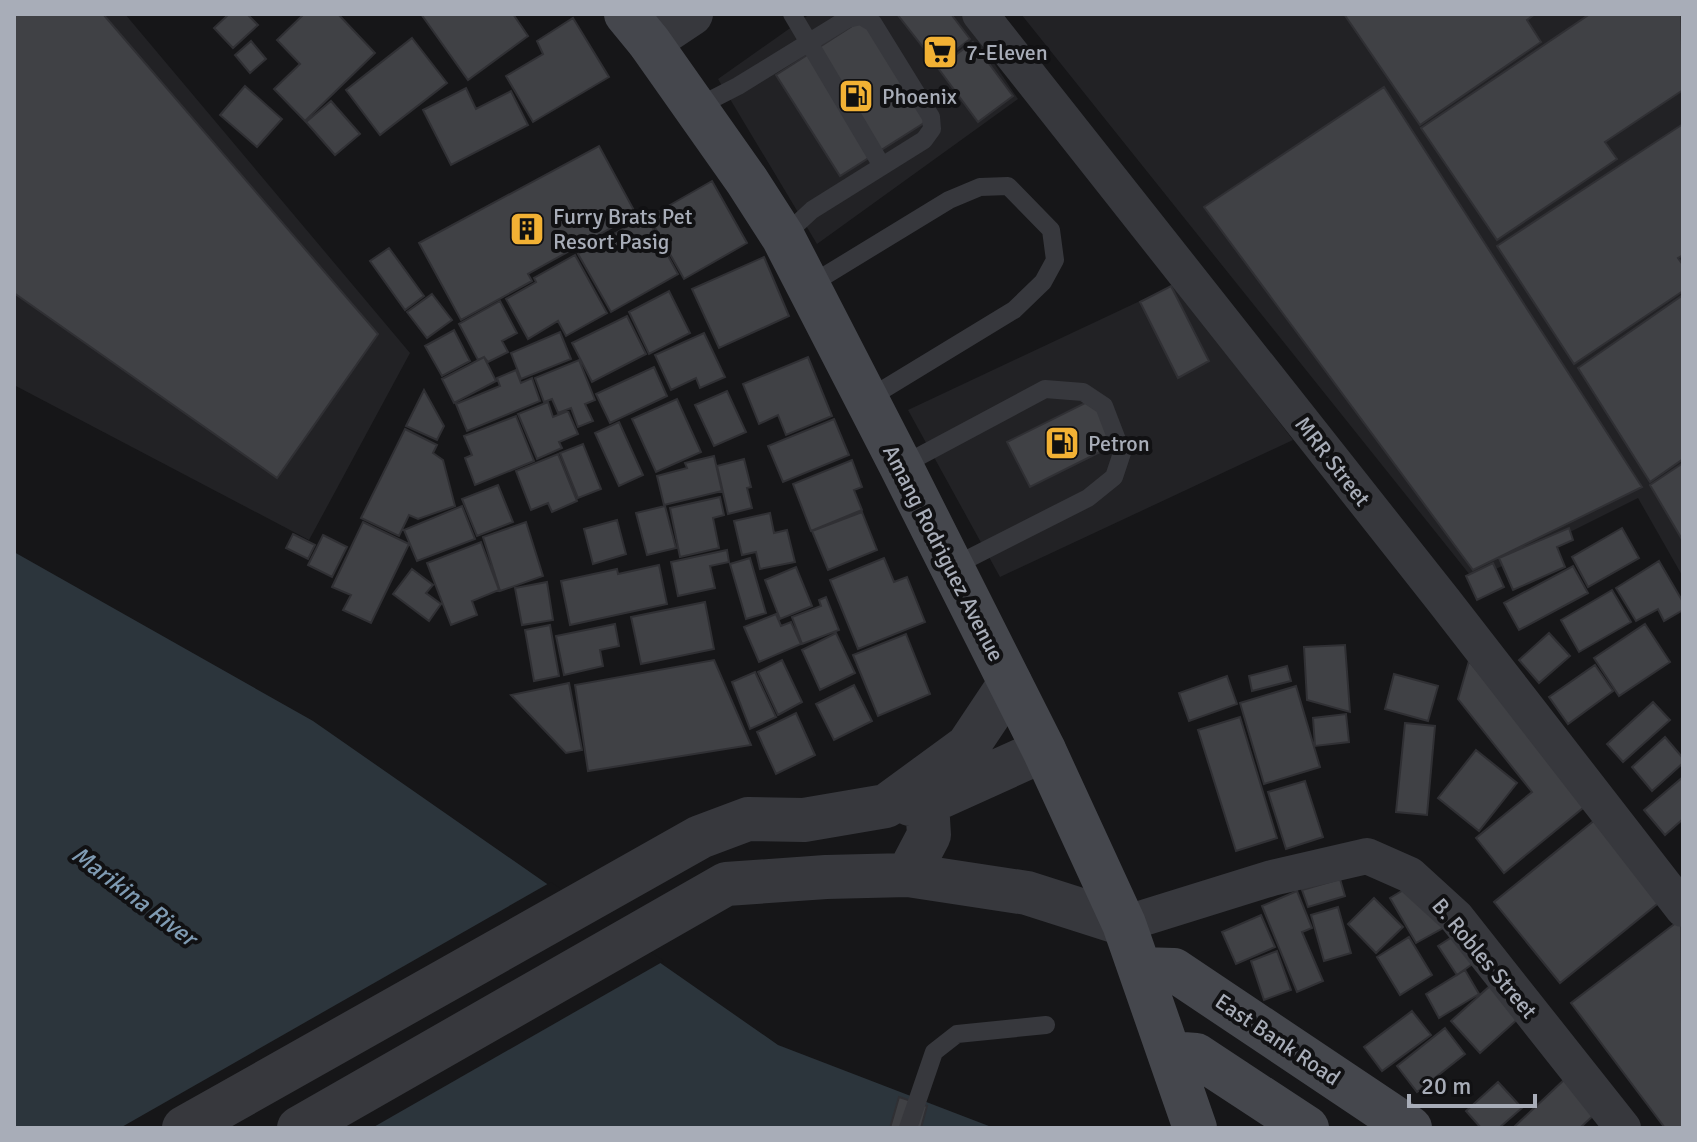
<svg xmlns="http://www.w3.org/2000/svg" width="1697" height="1142" font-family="Signika,sans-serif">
	<rect width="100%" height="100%" fill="#161618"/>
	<path fill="#222225" d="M14,14H125L410,353L309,540L14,385Z
		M810,14H961L1018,99L817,244L718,79Z
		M1021,14H1683V577L1638,498L1474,580Z
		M1174,285L1293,440L1000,577L908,410Z"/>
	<path fill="#2c353c" d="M14,552L313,721L778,1045L994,1128H14Z"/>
	<path fill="#161618" d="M551,882L664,961L372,1128H120Z"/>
	<path fill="#404145" stroke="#303034" stroke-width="2" d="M14,14H103L378,334L277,478L14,293Z
		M229,14H247L258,25L233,48L214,28Z
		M304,14H338L375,53L305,121L274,89L300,64L277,40Z
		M421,14H513L528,36L468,80Z
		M871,14L935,116L840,176L776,75Z
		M897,14H951L970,39L937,65Z
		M1344,14H1535L1527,20L1541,42L1420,125Z
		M1590,14H1681L1683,90L1605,142L1617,159L1497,240L1421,128Z
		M573,18L609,77L533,122L506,76L543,54L537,41Z
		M412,38L447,83L380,135L346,90Z
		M251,41L266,59L250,73L235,55Z
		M973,42L1013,96L978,122L938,68Z
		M245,86L282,119L257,147L220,115Z
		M1384,87L1642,487L1473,570L1204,207Z
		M466,88L476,109L511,91L528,125L451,165L423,110Z
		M331,101L360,134L335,155L306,122Z
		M1683,124V255L1678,258L1683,265V291L1574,364L1497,246Z
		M599,146L636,214L528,274L532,281L461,320L419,243Z
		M712,181L747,243L684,279L649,217Z
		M646,216L678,274L611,312L578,254Z
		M389,248L424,296L405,310L370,261Z
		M575,255L607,313L566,336L558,321L528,339L506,299L536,282L534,278Z
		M764,257L789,316L719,348L692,289Z
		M1171,286L1209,361L1178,378L1140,302Z
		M669,291L690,333L649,354L629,312Z
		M432,294L452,320L427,338L407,312Z
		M1683,295V459L1650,482L1578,368Z
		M500,301L517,333L502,341L508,352L488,362L484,357L478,360L459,324Z
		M627,316L646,354L592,382L572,343Z
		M454,330L470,361L442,376L425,346Z
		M560,332L571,359L521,379L511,353Z
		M704,333L725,377L700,388L696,378L671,390L655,355Z
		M484,357L496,381L454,403L442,379Z
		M808,357L832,416L786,435L778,415L759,424L743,384Z
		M579,360L595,400L585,404L593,421L578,427L571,408L558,413L552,399L544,402L535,378Z
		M654,367L667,396L610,423L596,394Z
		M516,370L521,383L532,378L540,401L467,431L456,404L500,386L497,378Z
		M424,390L444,426L437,440L406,426Z
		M727,391L746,432L714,446L695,405Z
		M677,399L701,452L656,472L632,419Z
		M1093,399L1116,444L1030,487L1007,442Z
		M548,402L553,417L568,411L578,434L559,442L562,448L537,459L518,414Z
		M516,416L534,461L475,485L465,458L472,455L464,436Z
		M834,419L849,455L783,482L768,446Z
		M619,422L643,475L619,486L595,433Z
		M405,429L437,445L433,453L443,460L455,506L418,519L409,515L399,536L361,518Z
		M583,444L601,489L578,498L560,453Z
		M558,454L577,501L552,512L548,503L531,510L516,471Z
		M714,456L722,491L664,505L657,476L687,468L685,463Z
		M744,459L751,487L747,488L752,508L728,514L717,466Z
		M852,460L862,487L854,490L862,510L811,531L793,484Z
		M1683,463V541L1650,485Z
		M498,485L513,522L477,536L462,499Z
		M720,497L724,515L713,518L719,548L680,557L670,508Z
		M462,506L475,539L417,561L404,530Z
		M665,506L676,548L647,555L636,513Z
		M862,512L877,550L828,570L812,531Z
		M770,513L774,533L787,530L795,562L760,569L756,552L742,555L734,521Z
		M617,520L626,554L593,564L584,529Z
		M363,522L409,544L371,623L343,610L351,595L332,587Z
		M526,522L543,576L500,591L483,537Z
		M1569,528L1573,540L1557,547L1565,567L1513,590L1499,558Z
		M1622,528L1639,558L1588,587L1572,557Z
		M293,534L315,545L308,559L286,548Z
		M323,535L347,547L332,577L308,565Z
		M481,542L499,590L472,601L477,615L451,625L427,563Z
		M727,550L729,562L710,566L715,588L678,596L671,562Z
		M750,558L766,613L746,619L730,564Z
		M884,558L894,582L907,577L925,622L858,649L830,580Z
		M1659,561L1683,602V610L1664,621L1658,609L1636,621L1616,588Z
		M1493,563L1504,587L1477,600L1466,576Z
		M659,565L667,604L570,625L561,581L617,569L618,574Z
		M1573,566L1588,593L1519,630L1504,603Z
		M796,567L812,606L780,619L765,580Z
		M412,569L433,585L426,593L441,604L429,621L393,594Z
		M547,582L553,620L522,625L515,588Z
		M1612,590L1631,622L1579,652L1561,620Z
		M826,597L839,630L802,644L792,617L821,606L819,600Z
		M705,602L714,649L641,664L631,617Z
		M776,614L781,626L791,622L801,644L759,662L744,627Z
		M615,624L619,646L600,650L603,666L564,675L556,636Z
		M1645,624L1670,662L1619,696L1594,658Z
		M550,625L559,676L534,681L525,630Z
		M836,633L855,673L820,690L802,650Z
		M1549,633L1570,656L1539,683L1519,660Z
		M906,634L930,694L878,716L853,655Z
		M1345,645L1350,712L1307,700L1304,647Z
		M714,660L751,745L588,771L575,685Z
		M782,660L802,702L778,715L758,672Z
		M1469,661L1589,803L1504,873L1476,838L1532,792L1458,699Z
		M1595,665L1613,691L1568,724L1549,697Z
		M1287,666L1291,681L1252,691L1249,676Z
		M755,672L776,717L750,729L732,682Z
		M1394,674L1438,686L1428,721L1385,709Z
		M1227,676L1237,704L1189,721L1179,693Z
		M569,683L582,750L566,753L511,695Z
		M854,685L872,721L834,740L816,704Z
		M1296,686L1320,767L1264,784L1240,703Z
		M1653,702L1670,720L1623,762L1607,744Z
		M796,713L815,755L776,774L757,732Z
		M1346,714L1349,742L1315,746L1313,718Z
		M1240,717L1277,838L1236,851L1198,730Z
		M1405,723L1435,726L1427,815L1396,812Z
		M1665,737L1683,758V763L1652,791L1632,767Z
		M1476,750L1517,783L1479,831L1438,798Z
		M1683,777V819L1665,835L1644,810Z
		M1305,781L1323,837L1286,849L1268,792Z
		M1601,815L1667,896L1560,983L1494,902Z
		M1340,879L1345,896L1308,907L1302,890Z
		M1417,882L1443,928L1416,943L1390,898Z
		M1297,891L1312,928L1302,932L1323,981L1297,992L1262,906Z
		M1374,898L1403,927L1376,953L1348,924Z
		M1338,907L1351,953L1324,961L1311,915Z
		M1261,915L1275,947L1236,964L1222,932Z
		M1681,919L1683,1128H1665L1571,1003Z
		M1460,932L1478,960L1457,975L1438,946Z
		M1409,937L1432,975L1400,995L1377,957Z
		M1277,951L1291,990L1264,1000L1251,961Z
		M1465,970L1479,994L1439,1018L1426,994Z
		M1491,985L1520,1017L1480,1053L1451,1021Z
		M1412,1011L1431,1035L1382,1071L1364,1047Z
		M1445,1028L1465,1054L1417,1092L1397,1066Z
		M1566,1078L1597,1112L1580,1128H1513Z
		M1498,1082L1522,1108L1499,1128H1481L1466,1111Z
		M899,1097L927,1106L921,1128H890Z"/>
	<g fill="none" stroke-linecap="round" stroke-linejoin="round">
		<path stroke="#37383d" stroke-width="18" d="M792,14L882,166
			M695,108L738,86L847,19L861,16L873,23L931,117L932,129L924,140L812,210L783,237
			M808,286L949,200L980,187L1008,186L1051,230L1055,260L1043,282L1014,310L866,400
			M901,466L1045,389L1083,392L1104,406L1122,453L1114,477L1088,498L952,567
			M908,1128L934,1052L957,1034L1046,1025"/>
		<path stroke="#37383d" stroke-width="36" d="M980,14L1444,601L1683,909
			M1124,924L1272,878L1367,856L1410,875L1456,917L1623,1128"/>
		<path stroke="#37383d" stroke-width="44" d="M649,42L691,14
			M910,804L927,803L1044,750
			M908,875L929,835L927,803
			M184,1128L700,837L748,819L804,820L886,806L968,746L1010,683
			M299,1128L726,884L826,877L908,875L1027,893L1124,924"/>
		<path stroke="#45474d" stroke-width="44" d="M626,14L649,42L747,181L783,237L901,466L1044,750L1124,924L1195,1128
			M1140,969L1174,970L1410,1128
			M1169,1053L1196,1055L1307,1128"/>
	</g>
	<defs>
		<g id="supermarket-square" transform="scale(1.8)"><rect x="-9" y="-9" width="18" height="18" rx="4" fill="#f2b134" stroke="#111113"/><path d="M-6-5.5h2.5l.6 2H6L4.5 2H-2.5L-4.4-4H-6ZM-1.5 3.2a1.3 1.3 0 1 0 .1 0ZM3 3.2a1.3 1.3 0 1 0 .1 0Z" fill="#111"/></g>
		<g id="fuel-square" transform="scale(1.8)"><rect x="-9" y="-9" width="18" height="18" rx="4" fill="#f2b134" stroke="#111113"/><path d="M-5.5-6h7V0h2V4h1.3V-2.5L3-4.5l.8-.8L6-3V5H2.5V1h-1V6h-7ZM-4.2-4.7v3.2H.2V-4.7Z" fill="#111"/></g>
		<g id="building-square" transform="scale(1.8)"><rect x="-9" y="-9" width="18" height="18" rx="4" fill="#f2b134" stroke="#111113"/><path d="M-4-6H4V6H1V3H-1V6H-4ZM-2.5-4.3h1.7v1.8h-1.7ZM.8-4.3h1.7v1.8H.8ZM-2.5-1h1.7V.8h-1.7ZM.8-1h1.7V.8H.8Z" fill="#111"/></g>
	</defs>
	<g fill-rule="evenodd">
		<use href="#supermarket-square" x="940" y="52"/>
		<use href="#fuel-square" x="856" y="96"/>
		<use href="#building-square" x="527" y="229"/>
		<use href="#fuel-square" x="1062" y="443"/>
	</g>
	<g text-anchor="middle" stroke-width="8" stroke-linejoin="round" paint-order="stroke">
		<g font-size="22" fill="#a8adb8" stroke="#111113" text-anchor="start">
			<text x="966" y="60">7-Eleven</text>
			<text x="882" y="104">Phoenix</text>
			<text x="553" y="224">Furry Brats Pet<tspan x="553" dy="25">Resort Pasig</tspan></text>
			<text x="1088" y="451">Petron</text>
		</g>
		<g font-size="22" fill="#a8adb8" stroke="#111113">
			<text transform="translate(1333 461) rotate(52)" y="8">MRR Street</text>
			<text transform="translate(944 553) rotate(63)" y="8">Amang Rodriguez Avenue</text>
			<text transform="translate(1485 958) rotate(50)" y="8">B. Robles Street</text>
			<text transform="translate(1278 1039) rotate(34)" y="8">East Bank Road</text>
		</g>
		<g font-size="24" font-style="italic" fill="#7f9bb3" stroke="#111113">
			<text transform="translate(134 896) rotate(37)" y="8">Marikina River</text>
		</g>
	</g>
	<rect width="1697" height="1142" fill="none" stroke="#a8adb8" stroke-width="32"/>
	<path d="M1409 1094v12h126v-12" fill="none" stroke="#a8adb8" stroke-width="4"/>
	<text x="1421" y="1094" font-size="24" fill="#a8adb8" stroke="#111113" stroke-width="6" paint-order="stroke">20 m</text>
</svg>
